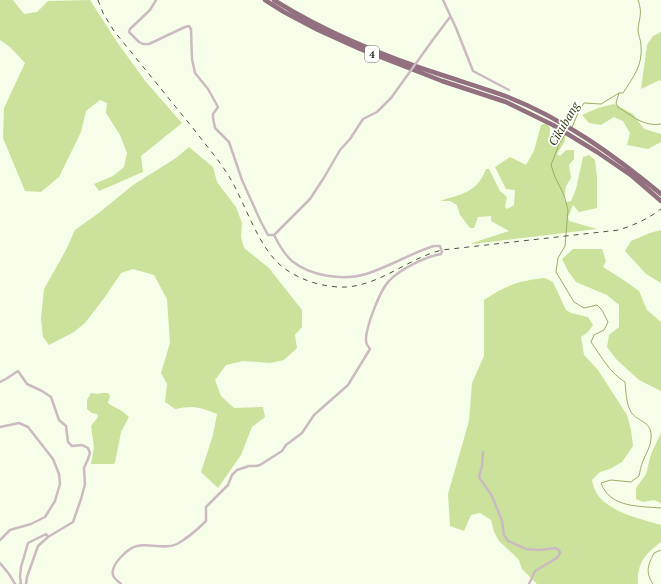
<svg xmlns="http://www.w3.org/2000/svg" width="661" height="584" font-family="'PT Serif',serif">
	<rect width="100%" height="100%" fill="#f6fee9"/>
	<path fill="#cae29b" d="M0,0H13L24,14L37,12L48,1L90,0L117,42L146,82L182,123L141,156L143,172L99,191L94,184L113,176L124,167L127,153L120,135L106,113L107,103L100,100L86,111L81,132L59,177L41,192L25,191L3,138L4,108L25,63L10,47L0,40Z
		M661,32V82L660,80L641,89L647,45L653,36Z
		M614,104L633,114L644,129L661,134V142L648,149L627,145L630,133L623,121L614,117L601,125L589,123L582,115L598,108Z
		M546,123L550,128L549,144L561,136L565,137V141L557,154L560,156L566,150H574V159L569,165L571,178L566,186L564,199L566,202L571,201L576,189L583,157L589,155L595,160L597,177V208L579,212L573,205L568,217L569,221L597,229L472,244V243L509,231L491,221V216L478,217L474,228H470L460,215L457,205L450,201H440C461,194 477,193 486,169H489L500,191L507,197L505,207L507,209L514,205L515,190L506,189L495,167L510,157L526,165L534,151L541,125Z
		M189,147L213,167L217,182L236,207L242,223L241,237L244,248L269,268L302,310V327L295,335L297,348L284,360L270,363L243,361L226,365L215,380L221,396L234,408L263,407L265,417L252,427L241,455L218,488L201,472L213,435L217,414C200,407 193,405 175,409L165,402L167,384L161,373L170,343L167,299L154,275L133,269L121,273L105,297L85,323L74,332L49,345L43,337L41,319L44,289L66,250L75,230L100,212L133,185L176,158Z
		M661,230V283L646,274L625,251L631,241L650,233Z
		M573,249H602L606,261L603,267L622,279L639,291L647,310L661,322V391L639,380L617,360L607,347L609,335L619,327V305L607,295L576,282L568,271L562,259Z
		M545,278L553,282L566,310L571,313L588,317L593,325L588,332L581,337L584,355L598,370L627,415L631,430L633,446L622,462L610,469L600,472L592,480C593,484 594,489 596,492C607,512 641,519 661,525V542C645,554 637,563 638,584H537L522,569L519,560L513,554L499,541L494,532L491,520L480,513L471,515L464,531L450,526L448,494L469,421L472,383L484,356V300C504,286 521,280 545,278Z
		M91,393L97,394L102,393H108L110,396L108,402L109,404L122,411L129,417L121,432L115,463L113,464H91L94,447L91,426L98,417L97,414L92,413L87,409V400Z
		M661,433V503L654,500L643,502L636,499V488L646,474L651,454Z"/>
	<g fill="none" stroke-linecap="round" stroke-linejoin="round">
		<path stroke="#98ae66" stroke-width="1" d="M619,93L616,103L618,107C632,116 644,127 661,124
			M572,127L579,111L584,103L601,104L619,93H623C633,77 643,66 641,45C641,40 638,35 638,30C639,17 643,14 638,0
			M565,135L560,142L551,165L555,177L564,195L568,210L565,246L558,258L556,272L574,302L584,308L597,305L602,310L608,322L604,330L594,335L591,342C601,356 610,373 625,382C626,391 626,402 630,410C635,422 653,420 651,438C651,446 646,453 643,461C641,466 640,471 639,476L631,482L611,480L601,483C610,508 639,506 661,508
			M653,584C645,572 648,565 654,553L661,550"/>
		<path stroke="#cbbac1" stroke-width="2.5" d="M156,0L150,10L130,29L129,32L139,42L143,44H149L185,27L189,26L191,29L192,59L195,73L208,89L218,107L213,114V118L215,128L229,142L242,180L261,222L268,235H274L310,199L325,176L340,150L350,139L363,119L377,112L391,98
			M443,0L456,28L473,71L509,90
			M432,41L450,17
			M0,382L6,379L18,371L27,384L42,391L51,397L59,420L66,426L68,442L72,446L82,445L88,448L90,453L88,459L84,468L85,484L81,499L73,522L48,537L38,546L27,577L26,584
			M0,427L19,423L28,427L53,459L59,474L60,484L55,501L45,517L31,524L10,530L0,540
			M483,452L482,466L479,477L492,496L502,521L504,535L508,541L526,549L539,550L555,548L559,550L560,553L557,558L535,571L529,584
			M0,563L9,574L15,584
			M20,584L21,583L20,577L21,567L28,543L46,534L48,537
			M121,584C118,581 114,579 113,575C110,565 128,548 137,546C150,543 165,550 177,544C186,539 199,528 206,521V507L228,485L232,475L237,470L249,466H256L260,465L282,451L286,445L302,433L314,415L348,385L370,349C369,347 366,345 366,341C365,329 380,290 389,281C400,269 425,257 441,254L442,252L440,246H434C411,253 389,267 366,274C343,281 310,276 292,261C284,254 279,245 274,235"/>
		<path stroke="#92707f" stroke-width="4.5" d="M265,0L284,12L318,30L360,49L442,81L506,102L553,125L597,152L632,176L661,201
			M274,0C326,33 386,57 445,76C466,83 487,89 508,97C564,119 615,156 661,194"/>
		<path stroke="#4e5244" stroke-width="1" stroke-dasharray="5 5" stroke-linecap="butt" d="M98,0L103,13L114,31C140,63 166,95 192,127C205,144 219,160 230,178C246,205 259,250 284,268C301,281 326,288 347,287C382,284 409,258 442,250L619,230C634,225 648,219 661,209"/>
		<path stroke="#cbbac1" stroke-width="2.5" d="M391,98L432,41"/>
	</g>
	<g text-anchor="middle" stroke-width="3.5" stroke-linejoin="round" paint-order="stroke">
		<rect fill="#fff" stroke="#6b6d64" stroke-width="1" x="365" y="46" width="14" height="16" rx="3"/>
		<g font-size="10" font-weight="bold" fill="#2b2f22">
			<text x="372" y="58">4</text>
		</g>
		<g font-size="12" font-style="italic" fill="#2e3a11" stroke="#fff">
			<text transform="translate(564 124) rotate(-59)" y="4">Cikubang</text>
		</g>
	</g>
</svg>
